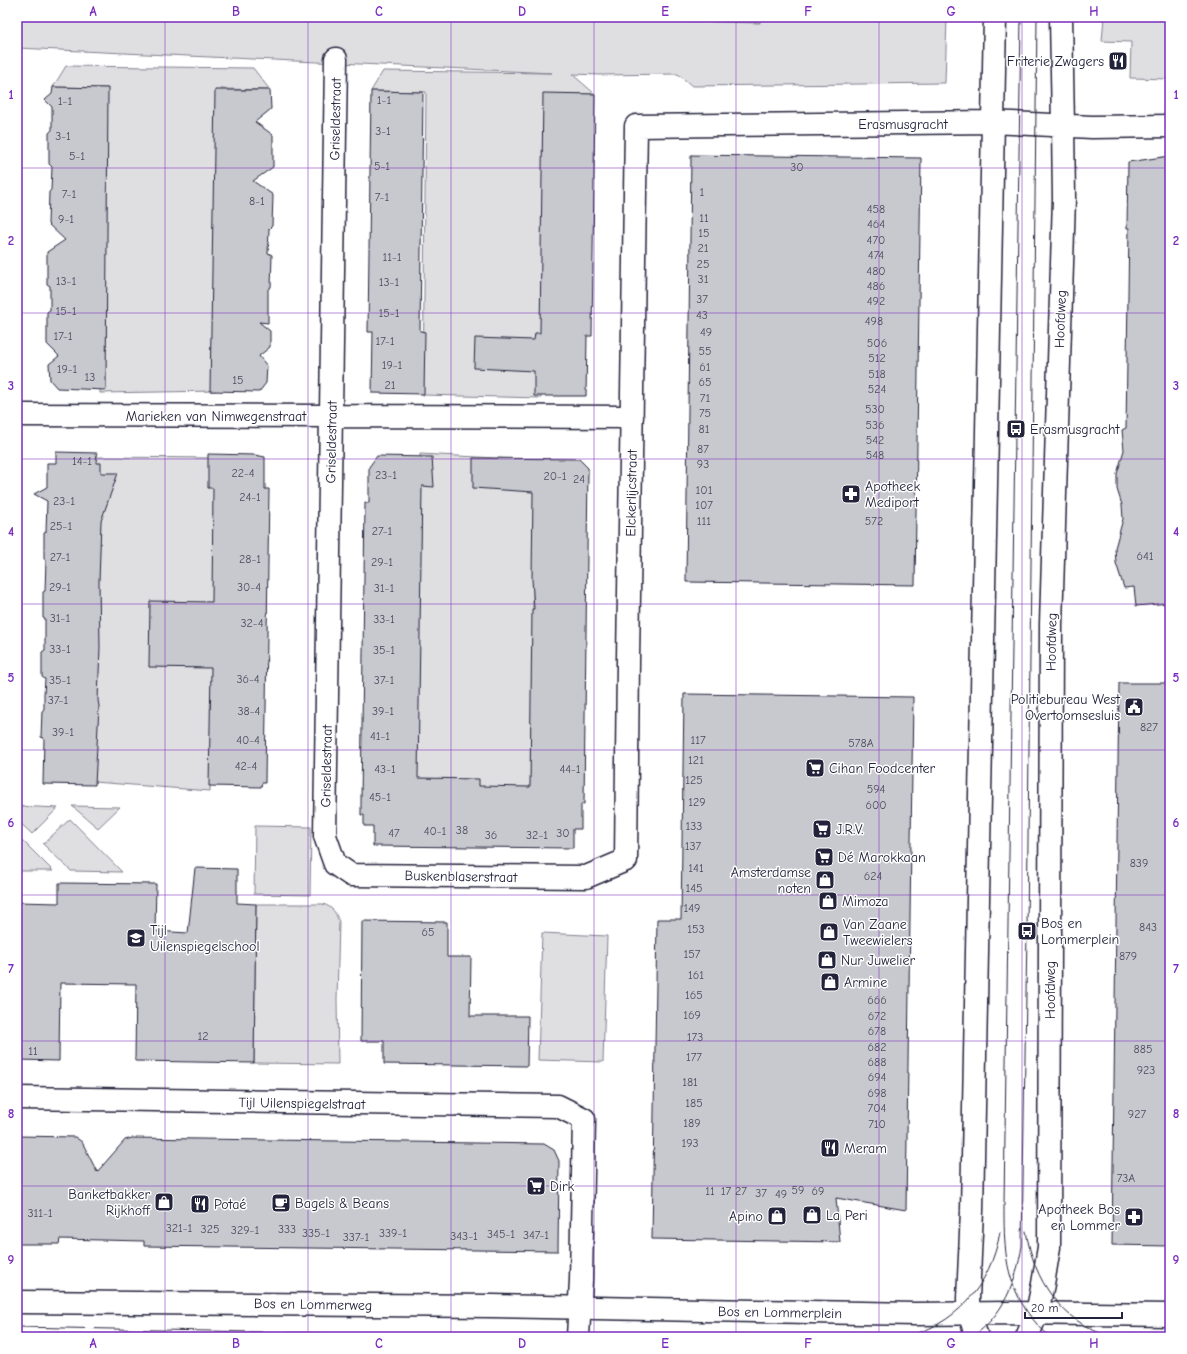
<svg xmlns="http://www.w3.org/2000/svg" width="1187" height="1354" font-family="'Comic Neue',sans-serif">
	<rect width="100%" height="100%" fill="#fff"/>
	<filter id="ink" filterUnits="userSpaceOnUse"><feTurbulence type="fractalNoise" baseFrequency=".025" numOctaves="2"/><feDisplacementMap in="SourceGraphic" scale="8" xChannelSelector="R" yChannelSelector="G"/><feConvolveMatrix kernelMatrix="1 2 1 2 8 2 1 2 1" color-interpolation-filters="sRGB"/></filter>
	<g filter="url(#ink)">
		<path fill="#dfdfe2" stroke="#80808e" d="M17,17H947L945,83L692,86L678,74L600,75L572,74L595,94H547L541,398L423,395L426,92L371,91L383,71L552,73L17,48Z
			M1104,17H1170V79L1130,78L1131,42L1102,41Z
			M66,66L253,68L270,90L221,89L216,391L100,393L107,88L53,87Z
			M420,454L535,460L530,818L412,811Z
			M97,457L219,458L210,791L94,782Z
			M17,806L58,808L32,834L17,820Z
			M72,806L120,807L98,828Z
			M70,819L122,872L71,871L43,844Z
			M255,826L311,827L310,895L254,894Z
			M17,835L53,871H17Z
			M256,904H323C333,907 336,913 339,922L337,1000L338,1064L254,1063Z
			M542,933L607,936L603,1062L538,1060Z"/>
		<path fill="#b4b4bc" stroke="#7a7a88" d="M536,17H760V23L551,17Z"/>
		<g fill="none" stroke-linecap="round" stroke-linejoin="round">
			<path stroke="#5c5c6f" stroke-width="1" d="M696,17L754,19L756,17"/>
		</g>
		<path fill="#c8c8cf" stroke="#22223b" d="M53,87L108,88L106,390L57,388L50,380L49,364L59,356L47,344V312L50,310V286L47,284V252L65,240L48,224L49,192L51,190L52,167L49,164V133L52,130V107L45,100L52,94Z
			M215,90H270L271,109L255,122L273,135V167L253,181L273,195L272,226L269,229L268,253L272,255L271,287L268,289V323L259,322L270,331V347L259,356L267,366L266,383L259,392L210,391Z
			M371,91L423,92L420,331L425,332L424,394L372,393L373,332H368Z
			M543,93L595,94L592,336H587L586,396H534V371L474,368L475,338L534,340L535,333H540Z
			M691,155L921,158L915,585L686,582Z
			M1170,156V603L1136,606L1134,587L1124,588L1116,563L1115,548L1123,519L1122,505L1117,489V474L1124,450L1122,430L1126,428L1129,228H1127L1128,162Z
			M56,452L97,453L96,463H101V473H118L101,521L99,582L100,647L98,700L99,706L95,785L43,784L44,739L41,737L42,711L44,709V694L45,679L42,677V652L45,650V619L43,618V592L45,591L46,560L44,559V533L46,532L47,501L34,494L47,487V463H56Z
			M208,454L255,455L265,457V489H269L265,783H262L261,787L209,786L211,668L149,667L150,601L212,602L213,488H208Z
			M377,456L432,457L434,487L422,486L418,778L479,779V786L530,787L532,609H534L532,579L533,492L473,488V458L579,459L588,468L584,804H581V829H573V848L373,846V826H364V815H361V801L365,503H369V467Z
			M1119,683H1170V1246L1112,1245Z
			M684,694L913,697L906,1210L836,1198L840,1242L652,1239L657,919H681Z
			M195,868L237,869V903L256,904L254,1063L135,1061L136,984L60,983L59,1061L17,1060V902L59,903V883L156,884L155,931L188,933Z
			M362,921L447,922V957H471L470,1016H528L527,1066L384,1064V1041H361Z
			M17,1136L75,1137L82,1142L97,1172L125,1140L132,1138L544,1144L554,1150L559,1161L558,1251L144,1246V1241L60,1239L59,1244H17Z"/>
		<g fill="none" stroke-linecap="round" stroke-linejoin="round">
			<g stroke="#22223b" stroke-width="25">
				<path id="minor" d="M336,59L325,836L335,864L351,875L586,877L626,860L628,660L636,126L992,122L1092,127L1170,126
					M17,415L632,417
					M17,1098L558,1106L584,1119L581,1280L578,1337
					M977,1337L969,1313L968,1299L972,1211L995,17
					M1027,1337L1037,1313L1043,1284L1049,1247L1051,624L1064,198L1063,126L1061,17"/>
			</g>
			<g stroke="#22223b" stroke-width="25">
				<path id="major" d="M17,1302L493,1306L915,1314L1010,1313L1170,1315"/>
			</g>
			<use href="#minor" stroke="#fff" stroke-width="22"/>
			<use href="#major" stroke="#fff" stroke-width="22"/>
			<path stroke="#22223b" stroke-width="1" d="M1021,17L1004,1204C1004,1243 1004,1276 1026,1310C1033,1320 1041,1330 1051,1337
				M1026,1231C1034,1281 1061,1322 1111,1337
				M17,1327L495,1337
				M901,1337C955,1328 991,1285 1000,1232
				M972,1337C1004,1315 1016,1282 1022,1246L1027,931L1037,17"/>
		</g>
	</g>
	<path fill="none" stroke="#7b2cbf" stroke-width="1" stroke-opacity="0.55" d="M165,17V1337M308,17V1337M451,17V1337M594,17V1337M736,17V1337M879,17V1337M1022,17V1337M17,168H1170M17,313H1170M17,459H1170M17,604H1170M17,750H1170M17,895H1170M17,1041H1170M17,1186H1170"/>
	<defs>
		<g id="restaurant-square" transform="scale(1)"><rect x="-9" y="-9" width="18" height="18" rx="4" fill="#22223b" stroke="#fff"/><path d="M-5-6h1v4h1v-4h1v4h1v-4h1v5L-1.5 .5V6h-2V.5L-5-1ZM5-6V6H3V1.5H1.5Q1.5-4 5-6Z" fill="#fff"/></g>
		<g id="bus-square" transform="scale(1)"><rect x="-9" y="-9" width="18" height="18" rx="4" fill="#22223b" stroke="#fff"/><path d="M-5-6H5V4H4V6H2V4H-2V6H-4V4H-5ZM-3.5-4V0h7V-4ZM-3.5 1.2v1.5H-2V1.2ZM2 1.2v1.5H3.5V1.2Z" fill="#fff"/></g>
		<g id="pharmacy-square" transform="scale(1)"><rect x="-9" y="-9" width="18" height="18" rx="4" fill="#22223b" stroke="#fff"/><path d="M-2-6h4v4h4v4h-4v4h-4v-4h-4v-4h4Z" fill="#fff"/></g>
		<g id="civic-square" transform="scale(1)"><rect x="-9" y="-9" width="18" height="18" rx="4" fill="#22223b" stroke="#fff"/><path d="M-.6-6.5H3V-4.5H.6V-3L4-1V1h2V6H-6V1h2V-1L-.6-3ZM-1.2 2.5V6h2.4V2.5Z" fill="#fff"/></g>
		<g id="supermarket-square" transform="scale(1)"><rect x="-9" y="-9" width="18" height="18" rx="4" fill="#22223b" stroke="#fff"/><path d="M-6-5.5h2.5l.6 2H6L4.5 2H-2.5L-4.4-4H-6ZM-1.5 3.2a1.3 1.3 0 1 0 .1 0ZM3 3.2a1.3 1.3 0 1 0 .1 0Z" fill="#fff"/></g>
		<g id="shop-square" transform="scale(1)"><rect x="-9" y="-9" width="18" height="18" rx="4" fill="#22223b" stroke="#fff"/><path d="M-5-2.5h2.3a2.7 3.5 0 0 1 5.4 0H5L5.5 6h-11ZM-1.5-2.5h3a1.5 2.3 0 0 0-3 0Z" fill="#fff"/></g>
		<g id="school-square" transform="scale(1)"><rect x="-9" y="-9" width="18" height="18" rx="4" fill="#22223b" stroke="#fff"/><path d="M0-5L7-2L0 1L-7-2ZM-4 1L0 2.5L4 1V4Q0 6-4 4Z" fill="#fff"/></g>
		<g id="cafe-square" transform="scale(1)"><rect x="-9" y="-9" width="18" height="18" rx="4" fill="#22223b" stroke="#fff"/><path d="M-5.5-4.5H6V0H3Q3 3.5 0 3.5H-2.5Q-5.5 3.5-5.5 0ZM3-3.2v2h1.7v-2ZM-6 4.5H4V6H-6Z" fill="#fff"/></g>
	</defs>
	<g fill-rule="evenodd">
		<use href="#restaurant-square" x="1118" y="61"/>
		<use href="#bus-square" x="1016" y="429"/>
		<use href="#pharmacy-square" x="851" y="494"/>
		<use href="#civic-square" x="1134" y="707"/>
		<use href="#supermarket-square" x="815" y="768"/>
		<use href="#supermarket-square" x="822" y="829"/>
		<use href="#supermarket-square" x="824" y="857"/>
		<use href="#shop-square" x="825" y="880"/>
		<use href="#shop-square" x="828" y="901"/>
		<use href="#bus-square" x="1027" y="931"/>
		<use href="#shop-square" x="829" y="932"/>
		<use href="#school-square" x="136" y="938"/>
		<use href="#shop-square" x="827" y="960"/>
		<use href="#shop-square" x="830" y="982"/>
		<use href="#restaurant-square" x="830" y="1148"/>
		<use href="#supermarket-square" x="536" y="1186"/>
		<use href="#shop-square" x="164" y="1202"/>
		<use href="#cafe-square" x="281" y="1203"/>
		<use href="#restaurant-square" x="200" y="1204"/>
		<use href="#shop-square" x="812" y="1215"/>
		<use href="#shop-square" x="777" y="1216"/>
		<use href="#pharmacy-square" x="1134" y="1217"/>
	</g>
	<g text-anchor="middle" stroke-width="3" stroke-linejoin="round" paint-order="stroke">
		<g font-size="12" fill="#4c4c60">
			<text x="384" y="104">1-1</text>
			<text x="65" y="105">1-1</text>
			<text x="383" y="135">3-1</text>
			<text x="63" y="140">3-1</text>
			<text x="77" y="160">5-1</text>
			<text x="382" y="170">5-1</text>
			<text x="797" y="171">30</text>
			<text x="702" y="196">1</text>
			<text x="69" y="198">7-1</text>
			<text x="382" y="201">7-1</text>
			<text x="257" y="205">8-1</text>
			<text x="876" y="213">458</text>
			<text x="704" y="222">11</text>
			<text x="66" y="223">9-1</text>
			<text x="876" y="228">464</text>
			<text x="704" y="237">15</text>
			<text x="876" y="244">470</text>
			<text x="703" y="252">21</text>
			<text x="876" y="259">474</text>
			<text x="392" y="261">11-1</text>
			<text x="703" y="268">25</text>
			<text x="876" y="275">480</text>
			<text x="703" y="283">31</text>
			<text x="66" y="285">13-1</text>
			<text x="389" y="286">13-1</text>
			<text x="876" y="290">486</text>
			<text x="702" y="303">37</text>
			<text x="876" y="305">492</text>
			<text x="66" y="315">15-1</text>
			<text x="389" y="317">15-1</text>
			<text x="702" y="319">43</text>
			<text x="874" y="325">498</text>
			<text x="706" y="336">49</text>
			<text x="63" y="340">17-1</text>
			<text x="385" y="345">17-1</text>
			<text x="877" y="347">506</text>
			<text x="705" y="355">55</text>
			<text x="877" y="362">512</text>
			<text x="392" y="369">19-1</text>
			<text x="705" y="371">61</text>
			<text x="67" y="373">19-1</text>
			<text x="877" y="378">518</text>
			<text x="90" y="381">13</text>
			<text x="238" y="384">15</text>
			<text x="705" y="386">65</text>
			<text x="390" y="389">21</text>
			<text x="877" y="393">524</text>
			<text x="705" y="402">71</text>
			<text x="875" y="413">530</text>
			<text x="705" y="417">75</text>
			<text x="875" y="429">536</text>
			<text x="704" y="433">81</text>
			<text x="875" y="444">542</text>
			<text x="703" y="453">87</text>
			<text x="875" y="459">548</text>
			<text x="82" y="465">14-1</text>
			<text x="703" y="468">93</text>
			<text x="243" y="477">22-4</text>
			<text x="386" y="479">23-1</text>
			<text x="555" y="480">20-1</text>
			<text x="579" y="483">24</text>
			<text x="704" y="494">101</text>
			<text x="250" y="501">24-1</text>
			<text x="64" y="505">23-1</text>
			<text x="704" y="509">107</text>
			<text x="704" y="525">111</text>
			<text x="874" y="525">572</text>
			<text x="61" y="530">25-1</text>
			<text x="382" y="535">27-1</text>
			<text x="1145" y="560">641</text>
			<text x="60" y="561">27-1</text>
			<text x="250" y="563">28-1</text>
			<text x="382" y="566">29-1</text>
			<text x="60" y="591">29-1</text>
			<text x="249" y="591">30-4</text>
			<text x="384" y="592">31-1</text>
			<text x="60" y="622">31-1</text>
			<text x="384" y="623">33-1</text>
			<text x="252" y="627">32-4</text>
			<text x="60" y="653">33-1</text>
			<text x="384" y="654">35-1</text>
			<text x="248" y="683">36-4</text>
			<text x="60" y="684">35-1</text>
			<text x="384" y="684">37-1</text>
			<text x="58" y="704">37-1</text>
			<text x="249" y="715">38-4</text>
			<text x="383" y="715">39-1</text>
			<text x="1149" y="731">827</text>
			<text x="63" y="736">39-1</text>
			<text x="380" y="740">41-1</text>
			<text x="248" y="744">40-4</text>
			<text x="698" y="744">117</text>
			<text x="861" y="747">578A</text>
			<text x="696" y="764">121</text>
			<text x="246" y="770">42-4</text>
			<text x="385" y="773">43-1</text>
			<text x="570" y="773">44-1</text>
			<text x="694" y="784">125</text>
			<text x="876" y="793">594</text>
			<text x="380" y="801">45-1</text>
			<text x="697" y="806">129</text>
			<text x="876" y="809">600</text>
			<text x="694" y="830">133</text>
			<text x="462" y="834">38</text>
			<text x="435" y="835">40-1</text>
			<text x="394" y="837">47</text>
			<text x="563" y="837">30</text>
			<text x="491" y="839">36</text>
			<text x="537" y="839">32-1</text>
			<text x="693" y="850">137</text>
			<text x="1139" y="867">839</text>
			<text x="696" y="872">141</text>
			<text x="873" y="880">624</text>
			<text x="694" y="892">145</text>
			<text x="692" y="912">149</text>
			<text x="1148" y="931">843</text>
			<text x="696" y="933">153</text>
			<text x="428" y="936">65</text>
			<text x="692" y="958">157</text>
			<text x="1128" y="960">879</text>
			<text x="696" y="979">161</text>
			<text x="694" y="999">165</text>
			<text x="877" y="1004">666</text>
			<text x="692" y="1019">169</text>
			<text x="877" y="1020">672</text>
			<text x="877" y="1035">678</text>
			<text x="203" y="1040">12</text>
			<text x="695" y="1041">173</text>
			<text x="877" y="1051">682</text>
			<text x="1143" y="1053">885</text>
			<text x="33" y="1055">11</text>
			<text x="694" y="1061">177</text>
			<text x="877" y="1066">688</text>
			<text x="1146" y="1074">923</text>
			<text x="877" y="1081">694</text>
			<text x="690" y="1086">181</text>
			<text x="877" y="1097">698</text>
			<text x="694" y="1107">185</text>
			<text x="877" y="1112">704</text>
			<text x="1137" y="1118">927</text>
			<text x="692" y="1127">189</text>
			<text x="877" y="1128">710</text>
			<text x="690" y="1147">193</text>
			<text x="1126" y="1182">73A</text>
			<text x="798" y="1194">59</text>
			<text x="710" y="1195">11</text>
			<text x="726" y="1195">17</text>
			<text x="741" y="1195">27</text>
			<text x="818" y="1195">69</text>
			<text x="761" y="1197">37</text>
			<text x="781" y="1198">49</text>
			<text x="40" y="1217">311-1</text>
			<text x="179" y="1232">321-1</text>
			<text x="210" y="1233">325</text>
			<text x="287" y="1233">333</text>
			<text x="245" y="1234">329-1</text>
			<text x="316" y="1237">335-1</text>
			<text x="393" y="1237">339-1</text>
			<text x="501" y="1238">345-1</text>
			<text x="536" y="1239">347-1</text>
			<text x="464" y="1240">343-1</text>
			<text x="356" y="1241">337-1</text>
		</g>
		<g font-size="14" fill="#22223b" stroke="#fff" text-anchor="start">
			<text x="1104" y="66" text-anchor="end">Friterie Zwagers</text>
			<text x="1030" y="434">Erasmusgracht</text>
			<text x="865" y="491">Apotheek<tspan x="865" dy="16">Mediport</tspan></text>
			<text x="1120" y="704" text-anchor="end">Politiebureau West<tspan x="1120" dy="16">Overtoomsesluis</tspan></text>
			<text x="829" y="773">Cihan Foodcenter</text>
			<text x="836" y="834">J.R.V.</text>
			<text x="838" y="862">Dé Marokkaan</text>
			<text x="811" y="877" text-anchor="end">Amsterdamse<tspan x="811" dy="16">noten</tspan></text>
			<text x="842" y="906">Mimoza</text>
			<text x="1041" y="928">Bos en<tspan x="1041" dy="16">Lommerplein</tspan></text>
			<text x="843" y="929">Van Zaane<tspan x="843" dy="16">Tweewielers</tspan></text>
			<text x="150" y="935">Tijl<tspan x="150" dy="16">Uilenspiegelschool</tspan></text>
			<text x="841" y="965">Nur Juwelier</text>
			<text x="844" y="987">Armine</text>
			<text x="844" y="1153">Meram</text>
			<text x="550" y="1191">Dirk</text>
			<text x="150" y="1199" text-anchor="end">Banketbakker<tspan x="150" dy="16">Rijkhoff</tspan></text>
			<text x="295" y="1208">Bagels &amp; Beans</text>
			<text x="214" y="1209">Potaé</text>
			<text x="1120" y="1214" text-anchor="end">Apotheek Bos<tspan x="1120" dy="16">en Lommer</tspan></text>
			<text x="826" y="1220">La Peri</text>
			<text x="763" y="1221" text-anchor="end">Apino</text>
		</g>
		<g font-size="14" fill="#22223b" stroke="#fff">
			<text transform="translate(335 119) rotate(-89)" y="5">Griseldestraat</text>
			<text x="903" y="129">Erasmusgracht</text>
			<text transform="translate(1060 319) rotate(-88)" y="5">Hoofdweg</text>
			<text x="216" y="421">Marieken van Nimwegenstraat</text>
			<text transform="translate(331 442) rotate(-89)" y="5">Griseldestraat</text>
			<text transform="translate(631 493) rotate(-89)" y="5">Elckerlijcstraat</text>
			<text transform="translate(1051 642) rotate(-89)" y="5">Hoofdweg</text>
			<text transform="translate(326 766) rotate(-89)" y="5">Griseldestraat</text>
			<text transform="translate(461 876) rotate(1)" y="5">Buskenblaserstraat</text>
			<text transform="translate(1050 990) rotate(-90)" y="5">Hoofdweg</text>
			<text transform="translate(302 1103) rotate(1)" y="5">Tijl Uilenspiegelstraat</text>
			<text transform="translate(313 1304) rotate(1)" y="5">Bos en Lommerweg</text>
			<text transform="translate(780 1312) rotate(1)" y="5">Bos en Lommerplein</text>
		</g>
	</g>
	<rect width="1187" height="1354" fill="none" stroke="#fff" stroke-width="44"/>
	<path d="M1025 1312v6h97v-6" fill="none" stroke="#22223b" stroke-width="2"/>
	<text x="1031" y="1312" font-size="12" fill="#22223b" stroke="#ffffff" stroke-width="3" paint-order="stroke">20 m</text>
	<rect x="22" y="22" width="1143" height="1310" fill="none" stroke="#7b2cbf" stroke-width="1.5"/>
	<g font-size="13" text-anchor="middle" font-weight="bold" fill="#7b2cbf">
		<text x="93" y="16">A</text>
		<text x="236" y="16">B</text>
		<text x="379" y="16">C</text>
		<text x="522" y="16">D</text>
		<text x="665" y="16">E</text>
		<text x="808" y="16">F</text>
		<text x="951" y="16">G</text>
		<text x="1094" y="16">H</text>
		<text x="11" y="99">1</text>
		<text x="1176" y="99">1</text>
		<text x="11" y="245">2</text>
		<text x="1176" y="245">2</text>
		<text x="11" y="390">3</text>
		<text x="1176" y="390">3</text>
		<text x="11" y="536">4</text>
		<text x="1176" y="536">4</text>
		<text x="11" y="682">5</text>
		<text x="1176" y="682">5</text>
		<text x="11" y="827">6</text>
		<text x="1176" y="827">6</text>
		<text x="11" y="973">7</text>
		<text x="1176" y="973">7</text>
		<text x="11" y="1118">8</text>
		<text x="1176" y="1118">8</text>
		<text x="11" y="1264">9</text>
		<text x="1176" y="1264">9</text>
		<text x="93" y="1348">A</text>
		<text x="236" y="1348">B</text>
		<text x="379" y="1348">C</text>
		<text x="522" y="1348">D</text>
		<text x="665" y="1348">E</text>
		<text x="808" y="1348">F</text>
		<text x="951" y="1348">G</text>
		<text x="1094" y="1348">H</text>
	</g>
</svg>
